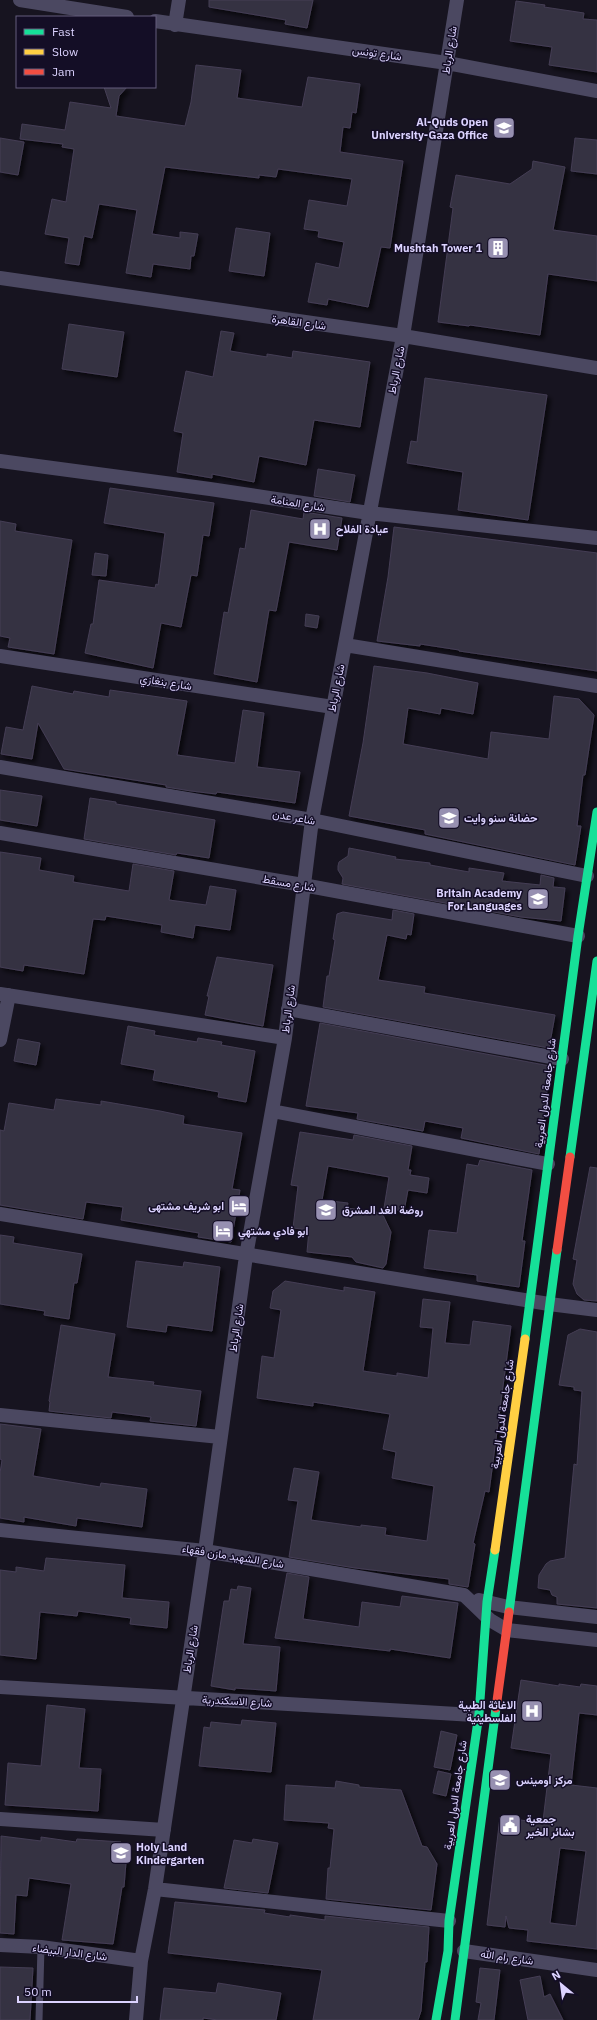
<svg xmlns="http://www.w3.org/2000/svg" width="597" height="2020" font-family="'IBM Plex Sans',Vazirmatn,sans-serif">
	<defs>
		<filter id="shadow"><feDropShadow dx="3.5" dy="3.5" stdDeviation="2" flood-color="#0009"/></filter>
	</defs>
	<rect width="100%" height="100%" fill="#171420"/>
	<path fill="#363143" stroke="#443e54" fill-rule="evenodd" filter="url(#shadow)" d="M209,0H313L307,28L285,24L286,20L209,7Z
		M516,1L545,5L544,7L584,13L583,19L597,20V72L549,65L552,47L510,41Z
		M196,65L241,70L237,98L302,107L308,77L360,84L356,113L352,112L350,128L343,127L340,152L403,161L390,248L381,247L368,307L328,299L327,305L308,302L316,263L339,268L344,242L318,237L319,231L304,229L309,200L347,206L352,179L278,169L276,177L259,175V178L165,167L152,234L180,238V232L198,234L194,256H191L190,269L153,264L151,277L126,273L137,210L99,204L92,238L84,236L79,265L65,263L69,238L45,234L52,199L66,202L74,149L62,147L63,144L20,139L22,124L65,130L70,102L111,108L104,87H127L119,96L116,116L185,126L191,102Z
		M0,138L24,142L18,175L0,172Z
		M575,138L597,140V174L571,171Z
		M533,161L565,167L553,230L597,236V281L548,274L540,335L470,325L469,326L438,322L453,208L450,207L456,175L510,184L532,169Z
		M236,228L270,233L264,276L229,271Z
		M69,324L124,332L117,377L62,369Z
		M221,331L234,333L230,351L267,357V354L292,358L293,351L370,362L360,427L314,420L306,465L259,456L254,482L212,474V478L177,472L183,433L174,431L186,371L213,377Z
		M425,378L547,395L528,520L458,510L463,472L407,463L411,441L417,442Z
		M318,469L355,475L350,502L314,496Z
		M110,488L214,503L209,536L203,535L197,576L191,575L181,627L161,623L153,668L85,653L91,624H93L99,580L155,588L156,584L158,585L165,533L104,523Z
		M251,510L303,519L304,512L342,518L337,550L289,542L276,611L269,610L257,682L214,674L224,612L228,613L240,548L245,549Z
		M0,521L16,524L15,531L72,540L54,654L8,647L10,638L0,636Z
		M394,527L597,553V671L459,651V650L420,644V646L377,641L388,577Z
		M95,553L108,555L106,576L92,575Z
		M306,614L319,616L317,628L305,626Z
		M374,666L427,673L478,683L473,714L441,708L440,714L408,708L403,744L488,759L491,732L549,739L554,696L579,699L594,715L585,775H583L577,826H581L575,865L425,834V830L349,816L363,743Z
		M32,686L73,694L74,691L109,697L110,690L187,701L177,755L235,763L243,710L264,713L257,767L300,772L295,803L217,792L216,794L191,791L166,787V785L64,769L38,723L32,759L1,754L6,727L23,730Z
		M0,790L42,796L37,826L0,820Z
		M90,798L116,802V804L215,820L209,858L177,853L176,855L84,839Z
		M349,848L396,857L395,859L430,863V865L469,872V868L504,873L502,881L540,885L541,875L554,878L553,887L565,888L561,921L521,917L342,884L343,878L338,870V866L339,862L348,856Z
		M0,852L41,858L39,870L74,876L73,882L129,891L133,864L174,871L169,900L206,905L210,886L236,890L230,930L195,925L193,938L161,932L162,925L106,916L105,920L93,919L84,974L24,965L23,971L0,967Z
		M393,910L414,914L411,935L407,934L406,939L387,935L378,980L425,987L424,993L555,1015L549,1048L323,1007L327,976H329L335,940L333,939L337,914L343,912L392,920Z
		M217,957L273,965L263,1026L205,1015L209,996H207Z
		M320,1023L550,1066L539,1154L461,1138L463,1128L425,1121L423,1131L357,1119L358,1113L306,1106Z
		M128,1026L155,1031L154,1035L197,1042L198,1038L222,1042L221,1045L255,1051L246,1102L218,1097L219,1092L153,1080L155,1070L121,1064Z
		M18,1039L40,1043L36,1065L14,1061Z
		M56,1099L101,1105V1101L160,1111L184,1116L183,1124L242,1133L232,1189L240,1190L231,1242L198,1237L199,1233L121,1220L123,1207L86,1202L83,1219L0,1205V1130L4,1131L9,1103L54,1110Z
		M300,1132L353,1140L354,1135L412,1146L408,1170H411L410,1175L429,1178L427,1193L408,1190L404,1211L384,1208L389,1177L328,1166L322,1200L348,1203L347,1208L382,1213L391,1232L386,1264L383,1268L356,1262L352,1257L307,1252L309,1230L293,1228L298,1186L291,1185Z
		M480,1160L532,1170L522,1241H525L519,1287L477,1281V1275L424,1268L429,1230L457,1233L467,1164L478,1166Z
		M590,1167L597,1168V1301L584,1300L577,1294L573,1284L577,1260L573,1259Z
		M0,1235L14,1237L13,1243L82,1254L77,1283H74L69,1319L44,1315L45,1311L0,1304Z
		M136,1261L183,1267L184,1262L220,1267L212,1331L167,1325L166,1332L127,1327Z
		M285,1281L344,1291V1287L375,1292L363,1371L397,1376V1373L428,1378L433,1328L420,1327L423,1299L450,1302L445,1343L470,1345L473,1321L511,1326L489,1492L485,1491L473,1543L475,1544L468,1587L449,1584V1579L355,1568L289,1557L298,1501L288,1500L294,1468L319,1472L311,1520L361,1527V1525L386,1528L385,1535L427,1541L434,1486L392,1478L396,1452L383,1449L390,1414L313,1402V1406L257,1398L262,1356L274,1358L281,1310L270,1308L273,1291Z
		M61,1325L115,1334L108,1377L154,1382L153,1385L201,1391L196,1426L150,1421L151,1417L112,1412L111,1418L49,1411L50,1402L49,1401Z
		M580,1329L597,1332V1608L557,1604V1597L552,1595L550,1590L538,1588L539,1575L546,1564L550,1561L565,1558L574,1464L577,1465L582,1391L574,1390V1387L559,1385L568,1335Z
		M0,1424L41,1429L33,1476L100,1487L101,1483L147,1489L142,1527L77,1518L76,1526L24,1517V1522L0,1518V1473L2,1460L0,1459Z
		M46,1558L125,1565L122,1598L169,1602L167,1628L130,1624L131,1618L78,1611L77,1616L40,1612L36,1659L0,1655V1570L16,1572V1567L44,1571Z
		M287,1573L309,1577L303,1619L359,1627L362,1602L400,1607L402,1596L458,1603L450,1658L390,1649V1651L275,1638Z
		M238,1586L251,1588L243,1644L280,1647L276,1691L235,1688V1690L211,1686L224,1601H229L231,1589L237,1590Z
		M521,1680L559,1686V1684L580,1687L581,1684L597,1686V1715L579,1713L571,1785L597,1788V1949L527,1941L528,1930L509,1928L506,1916L505,1927L487,1925L500,1817L541,1823L543,1821L551,1754L511,1748ZM560,1848L586,1851L576,1926L550,1923Z
		M47,1705L85,1709L79,1768L101,1769L98,1811L5,1805L8,1763L41,1766Z
		M242,1720L276,1723L271,1772L199,1766L204,1727L210,1728L211,1722L241,1725Z
		M441,1731L457,1735L450,1770L434,1767Z
		M438,1771L451,1774L446,1796L433,1793Z
		M336,1781L359,1785V1787L401,1790L422,1846L427,1847L437,1864L431,1910L326,1899L328,1868H330L334,1829L328,1828L329,1823L284,1820L286,1785L335,1788Z
		M1,1836L41,1841V1837L76,1842L77,1839L121,1842L127,1850L124,1887H122L113,1944L62,1940L71,1884L29,1878L27,1896L16,1895L14,1934L0,1933Z
		M253,1839L278,1843L268,1893L224,1888L234,1840L252,1843Z
		M175,1902L265,1910L264,1913L290,1917V1915L325,1920V1916L429,1927L427,1962H425L421,2011L418,2020H313L322,1970L168,1953Z
		M0,1967L33,1968L30,2020H0Z
		M480,1968L500,1970L494,2020H478L481,2003L476,2002Z
		M540,1976L544,1997L550,1994L563,2020H528L520,1980Z
		M218,1983L281,1993L276,2020H218L203,2018V2020H160L164,1988L216,1993Z"/>
	<g fill="none" stroke-linecap="round" stroke-linejoin="round">
		<path stroke="#4b4861" stroke-width="7" d="M39,2020L41,1947"/>
		<path stroke="#4b4861" stroke-width="14" d="M20,0L127,17
			M155,21L447,63L597,91
			M175,25L179,0
			M0,278L403,336L597,368
			M0,461L210,489L369,513L597,538
			M345,645L597,686
			M0,656L333,707
			M0,767L312,820L587,876
			M0,833L303,885L578,936
			M0,994L285,1038
			M288,1009L562,1059
			M0,1040L9,995
			M272,1111L548,1164
			M0,1214L549,1304L597,1310
			M0,1415L220,1437
			M0,1530L205,1551L464,1595L490,1620L507,1630L597,1640
			M479,1600L508,1607L597,1617
			M0,1687L474,1715
			M0,1819L164,1830
			M155,1889L449,1921
			M0,1945L41,1947L141,1961
			M464,1951L597,1970
			M136,2020L141,1961L155,1889L205,1551L246,1256L285,1038L312,820L403,336L457,0"/>
		<path stroke="#16e098" stroke-width="9" d="M570,1157L597,961
			M525,1339L578,936L597,812
			M509,1612L557,1250
			M436,2020L448,1951L449,1921L479,1714L487,1602L495,1550
			M455,2020L496,1708"/>
		<path stroke="#ffcf43" stroke-width="9" d="M495,1550L525,1339"/>
		<path stroke="#f24e42" stroke-width="9" d="M557,1250L570,1157
			M496,1708L509,1612"/>
	</g>
	<defs>
		<g id="university-square" transform="scale(1.15)"><rect x="-9" y="-9" width="18" height="18" rx="4" fill="#9790b1" stroke="#140e26"/><path d="M0-5L7-2L0 1L-7-2ZM-4 1L0 2.5L4 1V4Q0 6-4 4Z" fill="#fff"/></g>
		<g id="building-square" transform="scale(1.15)"><rect x="-9" y="-9" width="18" height="18" rx="4" fill="#9790b1" stroke="#140e26"/><path d="M-4-6H4V6H1V3H-1V6H-4ZM-2.5-4.3h1.7v1.8h-1.7ZM.8-4.3h1.7v1.8H.8ZM-2.5-1h1.7V.8h-1.7ZM.8-1h1.7V.8H.8Z" fill="#fff"/></g>
		<g id="hospital-square" transform="scale(1.15)"><rect x="-9" y="-9" width="18" height="18" rx="4" fill="#9790b1" stroke="#140e26"/><path d="M-5-5h3v3.5h4V-5h3V5h-3V1.5h-4V5h-3Z" fill="#fff"/></g>
		<g id="school-square" transform="scale(1.15)"><rect x="-9" y="-9" width="18" height="18" rx="4" fill="#9790b1" stroke="#140e26"/><path d="M0-5L7-2L0 1L-7-2ZM-4 1L0 2.5L4 1V4Q0 6-4 4Z" fill="#fff"/></g>
		<g id="hotel-square" transform="scale(1.15)"><rect x="-9" y="-9" width="18" height="18" rx="4" fill="#9790b1" stroke="#140e26"/><path d="M-6-4.5h1.5V1H6V5H4.5V3h-9V5H-6ZM-4 0a1.8 1.8 0 1 1 3.6 0ZM.5 0V-2.5h3Q6-2.5 6 0Z" fill="#fff"/></g>
		<g id="civic-square" transform="scale(1.15)"><rect x="-9" y="-9" width="18" height="18" rx="4" fill="#9790b1" stroke="#140e26"/><path d="M-.6-6.5H3V-4.5H.6V-3L4-1V1h2V6H-6V1h2V-1L-.6-3ZM-1.2 2.5V6h2.4V2.5Z" fill="#fff"/></g>
	</defs>
	<g fill-rule="evenodd">
		<use href="#university-square" x="504" y="128"/>
		<use href="#building-square" x="498" y="248"/>
		<use href="#hospital-square" x="320" y="529"/>
		<use href="#school-square" x="449" y="818"/>
		<use href="#university-square" x="538" y="899"/>
		<use href="#hotel-square" x="239" y="1206"/>
		<use href="#school-square" x="326" y="1210"/>
		<use href="#hotel-square" x="223" y="1231"/>
		<use href="#hospital-square" x="532" y="1711"/>
		<use href="#school-square" x="500" y="1780"/>
		<use href="#civic-square" x="510" y="1825"/>
		<use href="#school-square" x="121" y="1853"/>
	</g>
	<g text-anchor="middle" stroke-width="3" stroke-linejoin="round" paint-order="stroke">
		<g font-size="11" fill="#dcd3ff" stroke="#140e26">
			<text transform="translate(449 50) rotate(-81)" y="4">شارع الرباط</text>
			<text transform="translate(377 53) rotate(8)" y="4">شارع تونس</text>
			<text transform="translate(299 322) rotate(8)" y="4">شارع القاهرة</text>
			<text transform="translate(396 370) rotate(-79)" y="4">شارع الرباط</text>
			<text transform="translate(298 503) rotate(9)" y="4">شارع المنامة</text>
			<text transform="translate(166 682) rotate(9)" y="4">شارع بنغازي</text>
			<text transform="translate(336 688) rotate(-79)" y="4">شارع الرباط</text>
			<text transform="translate(294 817) rotate(10)" y="4">شاعر عدن</text>
			<text transform="translate(289 883) rotate(10)" y="4">شارع مسقط</text>
			<text transform="translate(288 1009) rotate(-83)" y="4">شارع الرباط</text>
			<text transform="translate(545 1093) rotate(-83)" y="4">شارع جامعة الدول العربية</text>
			<text transform="translate(236 1328) rotate(-82)" y="4">شارع الرباط</text>
			<text transform="translate(502 1414) rotate(-82)" y="4">شارع جامعة الدول العربية</text>
			<text transform="translate(233 1556) rotate(9)" y="4">شارع الشهيد مازن فقهاء</text>
			<text transform="translate(190 1649) rotate(-81)" y="4">شارع الرباط</text>
			<text transform="translate(237 1701) rotate(3)" y="4">شارع الاسكندرية</text>
			<text transform="translate(455 1795) rotate(-82)" y="4">شارع جامعة الدول العربية</text>
			<text transform="translate(70 1952) rotate(7)" y="4">شارع الدار البيضاء</text>
			<text transform="translate(507 1957) rotate(8)" y="4">شارع رام الله</text>
		</g>
		<g font-size="11" font-weight="bold" fill="#dcd3ff" stroke="#140e26" text-anchor="start">
			<text x="488" y="126" text-anchor="end">Al-Quds Open<tspan x="488" dy="13">University-Gaza Office</tspan></text>
			<text x="482" y="252" text-anchor="end">Mushtah Tower 1</text>
			<text x="336" y="533">عيادة الفلاح</text>
			<text x="464" y="822">حضانة سنو وايت</text>
			<text x="522" y="897" text-anchor="end">Britain Academy<tspan x="522" dy="13">For Languages</tspan></text>
			<text x="224" y="1210" text-anchor="end">ابو شريف مشتهى</text>
			<text x="342" y="1214">روضة الغد المشرق</text>
			<text x="238" y="1235">ابو فادي مشتهي</text>
			<text x="516" y="1709" text-anchor="end">الاغاثة الطبية<tspan x="516" dy="13">الفلسطينية</tspan></text>
			<text x="516" y="1784">مركز اومينس</text>
			<text x="526" y="1823">جمعية<tspan x="526" dy="13">بشائر الخير</tspan></text>
			<text x="136" y="1851">Holy Land<tspan x="136" dy="13">Kindergarten</tspan></text>
		</g>
	</g>
	<rect x="16" y="16" width="140" height="72" fill="#140e26" stroke="#645d7d"/>
	<rect x="24" y="29" width="20" height="6" fill="#16e098" stroke="#645d7d"/>
	<text x="52" y="36" font-size="12" fill="#dcd3ff">Fast</text>
	<rect x="24" y="49" width="20" height="6" fill="#ffcf43" stroke="#645d7d"/>
	<text x="52" y="56" font-size="12" fill="#dcd3ff">Slow</text>
	<rect x="24" y="69" width="20" height="6" fill="#f24e42" stroke="#645d7d"/>
	<text x="52" y="76" font-size="12" fill="#dcd3ff">Jam</text>
	<g transform="translate(561 1984) rotate(331)" stroke="#140e26" stroke-width="3" paint-order="stroke">
	<path d="M0-3L7 15L0 10L-7 15Z" fill="#dcd3ff"/>
	<text y="-6" font-size="11" font-weight="bold" text-anchor="middle" fill="#dcd3ff">N</text>
	</g>
	<path d="M18 1996v6h119v-6" fill="none" stroke="#dcd3ff" stroke-width="2"/>
	<text x="24" y="1996" font-size="12" fill="#dcd3ff" stroke="#140e26" stroke-width="3" paint-order="stroke">50 m</text>
</svg>
